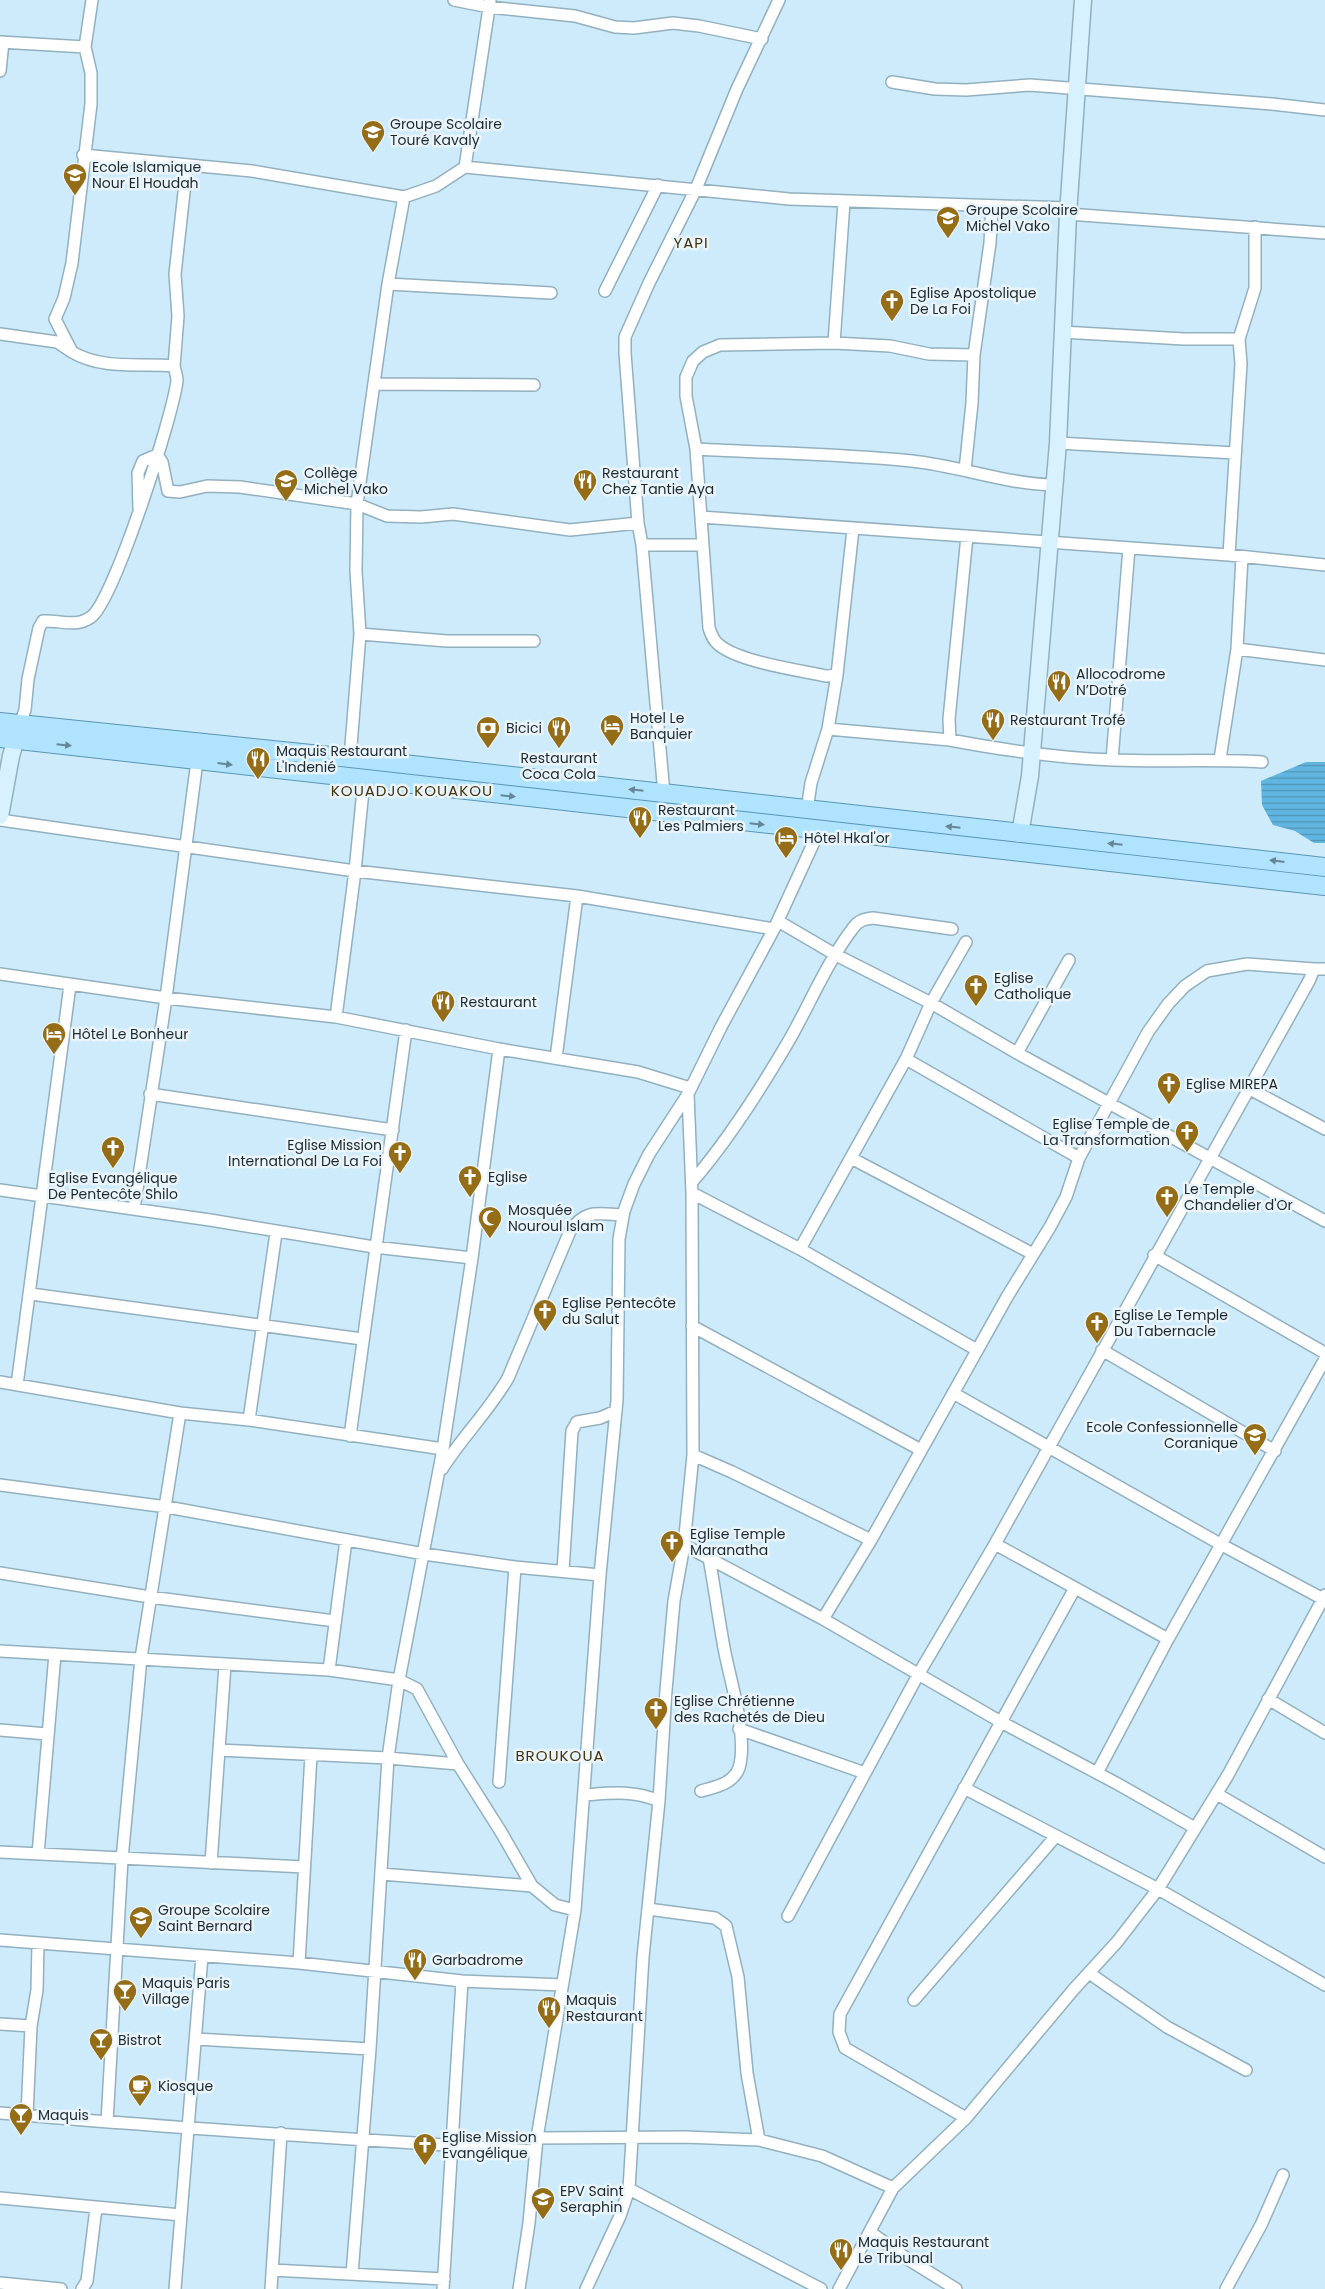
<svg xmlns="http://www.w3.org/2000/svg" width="1325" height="2289" font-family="Poppins,sans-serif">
	<defs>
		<pattern id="water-rules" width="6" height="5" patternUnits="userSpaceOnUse" patternTransform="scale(1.25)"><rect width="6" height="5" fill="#60b6e0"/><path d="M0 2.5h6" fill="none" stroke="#4f94b6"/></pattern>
	</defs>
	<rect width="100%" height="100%" fill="#cdebfb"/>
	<path fill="url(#water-rules)" d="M1306,762H1325V843H1314L1295,831L1273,825L1262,805L1261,781Z"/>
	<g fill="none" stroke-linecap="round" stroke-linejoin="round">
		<g stroke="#93b0bf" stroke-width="14">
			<path id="street" d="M454,0L489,7L575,16L615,27L634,28L673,23L699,26L762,39
				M0,42L85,47
				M0,71L3,42
				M892,82L935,89L966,90L1030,85L1272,104L1325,110
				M83,155L252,171L404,197
				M465,167L490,1
				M1068,214L1325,233
				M388,284L551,293
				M605,291L658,185
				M1062,332L1184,339H1239
				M0,334L57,342L72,352L55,319L64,298L72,263L91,104V73L85,47L92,0
				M834,343L844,202
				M174,366L178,316L175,274L187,165
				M374,384L534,385
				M1058,443L1235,453
				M696,449C768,453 841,454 912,461C960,466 1005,484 1054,485
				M965,470L972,403L974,355
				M139,508L138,473L143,461L157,455L162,462L168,491L180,492L207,486L240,487L357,504L387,516L421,517L453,514L570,530L638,523
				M701,517L1229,555L1325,565
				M967,536L949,719L950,740C1003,750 1059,758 1113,760C1163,762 1213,759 1262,762
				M642,545H703
				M1229,555L1241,364L1239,339L1255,288V227
				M360,634L447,641H534
				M1237,649L1325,660
				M837,675L853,529
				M20,724L25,710L28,679L39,628L43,621C60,620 76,628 91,617C114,601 173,415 177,381C177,376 175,371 174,366C139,363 103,370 72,352
				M828,729L950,740
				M350,758L360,634L356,571L357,504L388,284L404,197L436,186L465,167L789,199L1068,208
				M1220,759L1237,649L1242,557
				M1112,760L1129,548
				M664,794L642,545L638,523L625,353V337L649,283L696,189L737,89L779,0
				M807,810L811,783L828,729L837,675L826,676C799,670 738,662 718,644C713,640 711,634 709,628L696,449L686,396V377L693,361L703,352L720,345L834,343L890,346L929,354L974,355L990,243L992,206
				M0,820L355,871L577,896L774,929
				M778,921L836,955L931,1003L1017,1053L1325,1221
				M0,974L166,998L336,1017L499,1049L638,1072L690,1088
				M336,1017L355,871L364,780
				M1017,1053L1069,960
				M556,1058L577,896
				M1248,1088L1325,1129
				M150,1094L393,1130
				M851,1158L1033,1254
				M1079,1158L1148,1032L1168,1004L1185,986L1207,971L1247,964L1314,969
				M692,1182C730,1138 762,1087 791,1037C811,1001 828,961 853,928C859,920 864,919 873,918L952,929
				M0,1190L210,1220L374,1247L472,1258
				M692,1193L800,1249L977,1350
				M134,1209L166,998L197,761
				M800,1249L906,1059L931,1003L966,942
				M1154,1255L1325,1353
				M31,1294L362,1339
				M692,1326L921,1450
				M1102,1350L1275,1451
				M0,1382L180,1413L249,1420L443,1449
				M17,1385L70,985
				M953,1393L1222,1545L1325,1600
				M249,1420L276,1233
				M350,1436L406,1030
				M693,1455L732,1472L871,1540
				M442,1469C462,1437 489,1411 508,1378L570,1231C586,1208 599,1214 623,1215
				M0,1485L167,1507L424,1554L515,1567L600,1575
				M995,1544L1168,1639
				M684,1545L823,1619L1001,1722L1116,1783L1195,1828
				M563,1571L572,1431L577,1422L600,1418L616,1411
				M0,1573L150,1597L335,1621
				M823,1619L871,1540L1007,1297L1050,1227L1066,1197L1079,1158L906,1059
				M0,1651L329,1670L399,1680L417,1689L458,1764L501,1832L532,1886L555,1905L575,1910
				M329,1670L346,1540
				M1268,1699L1325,1733
				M739,1729L865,1773
				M0,1730L47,1734
				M219,1750L388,1758L458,1764
				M1097,1773L1168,1639L1325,1359
				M499,1782L515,1567
				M964,1788L1158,1889L1325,1985
				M701,1791C715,1787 733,1784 739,1768C748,1738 731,1683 725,1653C719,1622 715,1590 709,1558
				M1217,1794L1325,1857
				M584,1795C611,1793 633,1790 659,1801
				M0,1852L304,1867
				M38,1854L55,1654
				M211,1863L225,1665
				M381,1874L532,1886
				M648,1909L715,1918L726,1926L738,1977L747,2073L759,2140
				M788,1916L918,1675L995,1544L1309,981L1314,969H1325
				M0,1940L299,1963L462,1981L562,1985
				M299,1963L311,1755
				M1089,1973L1167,2027L1246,2070
				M914,2000L1056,1836
				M0,2024L31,2026L27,2115
				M31,2026L37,1990L38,1944
				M196,2039L370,2049
				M0,2113C178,2129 357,2139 536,2151
				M966,2118L845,2048L839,2032L840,2014L1075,1588
				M107,2122L122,1859L141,1658L180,1413
				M537,2138L685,2137L759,2140L822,2156L893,2188
				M629,2189L821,2289
				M0,2198L181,2215
				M870,2232L906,2258L956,2289
				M272,2270L444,2279
				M352,2274L370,2049L388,1758L399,1680L443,1449L472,1258L499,1049
				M0,2283L61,2289
				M82,2289L87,2281L96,2208
				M175,2289L202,1956
				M271,2289L281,2133
				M443,2289L462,1981
				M519,2289L529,2223L537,2138L575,1910L600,1575L617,1400L619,1239L624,1211L634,1184L649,1154L688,1094L721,1027L774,929L819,831
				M586,2289L620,2216L629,2189L643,1957L659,1801L666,1690L674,1601L684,1545L693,1455L692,1193L688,1094
				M839,2289L893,2188L966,2118L1074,1989L1117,1942L1158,1889L1228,1775L1325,1595
				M1226,2289L1261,2225L1283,2175"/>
		</g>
		<g stroke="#93b0bf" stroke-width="19">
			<path id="secondary" d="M0,816L11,756L19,728
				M1020,834L1030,776L1058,443L1068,214L1083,0"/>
		</g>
		<g stroke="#5a95b3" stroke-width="20">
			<path id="primary" d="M0,722L350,758L1325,867
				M0,738L1325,886"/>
		</g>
		<use href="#street" stroke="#fff" stroke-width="11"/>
		<use href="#secondary" stroke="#d7f1fe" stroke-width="16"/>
		<use href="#primary" stroke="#b0e3fd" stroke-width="18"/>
	</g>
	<defs><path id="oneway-solid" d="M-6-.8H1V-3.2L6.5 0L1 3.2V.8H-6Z" transform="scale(1.25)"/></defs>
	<g fill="#668696">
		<use href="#oneway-solid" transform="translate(64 745) rotate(6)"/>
		<use href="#oneway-solid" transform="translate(225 764) rotate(7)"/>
		<use href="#oneway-solid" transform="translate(636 790) rotate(-174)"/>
		<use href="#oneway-solid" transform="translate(508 796) rotate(6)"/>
		<use href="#oneway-solid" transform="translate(757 824) rotate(6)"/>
		<use href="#oneway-solid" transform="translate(953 827) rotate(-174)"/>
		<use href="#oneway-solid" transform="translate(1115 844) rotate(-174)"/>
		<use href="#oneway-solid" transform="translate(1277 861) rotate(-173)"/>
	</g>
	<defs>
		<g id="school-pin" transform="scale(1.25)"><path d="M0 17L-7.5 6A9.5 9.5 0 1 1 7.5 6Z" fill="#946d16" stroke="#e9f5fb"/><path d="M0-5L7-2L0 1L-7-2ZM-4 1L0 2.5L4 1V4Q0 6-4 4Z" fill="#fff"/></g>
		<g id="church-pin" transform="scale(1.25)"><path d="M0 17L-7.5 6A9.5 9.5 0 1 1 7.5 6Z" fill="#946d16" stroke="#e9f5fb"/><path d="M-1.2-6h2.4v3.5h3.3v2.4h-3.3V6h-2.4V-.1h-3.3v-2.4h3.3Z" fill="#fff"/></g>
		<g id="restaurant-pin" transform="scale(1.25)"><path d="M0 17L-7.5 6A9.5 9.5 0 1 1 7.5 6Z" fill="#946d16" stroke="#e9f5fb"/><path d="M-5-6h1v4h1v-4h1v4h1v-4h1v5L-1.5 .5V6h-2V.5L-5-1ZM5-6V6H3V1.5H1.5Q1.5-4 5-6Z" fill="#fff"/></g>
		<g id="hotel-pin" transform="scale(1.25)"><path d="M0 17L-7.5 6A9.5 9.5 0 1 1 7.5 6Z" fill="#946d16" stroke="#e9f5fb"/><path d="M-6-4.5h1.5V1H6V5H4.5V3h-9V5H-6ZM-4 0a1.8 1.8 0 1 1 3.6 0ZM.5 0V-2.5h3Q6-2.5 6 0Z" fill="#fff"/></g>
		<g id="bank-pin" transform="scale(1.25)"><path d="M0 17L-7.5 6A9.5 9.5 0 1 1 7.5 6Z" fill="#946d16" stroke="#e9f5fb"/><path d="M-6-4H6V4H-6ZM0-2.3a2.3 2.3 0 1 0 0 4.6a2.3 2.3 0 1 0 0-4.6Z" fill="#fff"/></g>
		<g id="mosque-pin" transform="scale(1.25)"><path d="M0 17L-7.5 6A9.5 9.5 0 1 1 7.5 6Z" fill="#946d16" stroke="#e9f5fb"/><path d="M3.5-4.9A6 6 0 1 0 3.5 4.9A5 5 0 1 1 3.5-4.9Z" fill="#fff"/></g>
		<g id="bar-pin" transform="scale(1.25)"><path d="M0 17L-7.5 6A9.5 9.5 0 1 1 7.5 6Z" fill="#946d16" stroke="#e9f5fb"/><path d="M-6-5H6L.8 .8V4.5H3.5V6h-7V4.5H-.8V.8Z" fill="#fff"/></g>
		<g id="cafe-pin" transform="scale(1.25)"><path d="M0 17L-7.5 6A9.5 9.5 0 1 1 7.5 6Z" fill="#946d16" stroke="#e9f5fb"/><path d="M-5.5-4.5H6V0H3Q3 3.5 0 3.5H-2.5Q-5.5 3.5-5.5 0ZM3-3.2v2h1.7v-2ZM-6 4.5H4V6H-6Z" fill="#fff"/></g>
	</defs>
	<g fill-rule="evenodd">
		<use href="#school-pin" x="373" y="132"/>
		<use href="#school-pin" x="75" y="175"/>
		<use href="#school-pin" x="948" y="218"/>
		<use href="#church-pin" x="892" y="301"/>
		<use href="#school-pin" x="286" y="481"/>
		<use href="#restaurant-pin" x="585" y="481"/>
		<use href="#restaurant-pin" x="1059" y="682"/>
		<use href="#restaurant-pin" x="993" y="720"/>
		<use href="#hotel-pin" x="612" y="726"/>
		<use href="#bank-pin" x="488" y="728"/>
		<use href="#restaurant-pin" x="559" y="728"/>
		<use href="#restaurant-pin" x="258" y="759"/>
		<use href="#restaurant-pin" x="640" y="818"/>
		<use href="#hotel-pin" x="786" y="838"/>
		<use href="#church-pin" x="976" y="986"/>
		<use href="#restaurant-pin" x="443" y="1002"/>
		<use href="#hotel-pin" x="54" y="1034"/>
		<use href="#church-pin" x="1169" y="1084"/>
		<use href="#church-pin" x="1187" y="1132"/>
		<use href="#church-pin" x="113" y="1148"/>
		<use href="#church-pin" x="400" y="1153"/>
		<use href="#church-pin" x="470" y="1177"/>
		<use href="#church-pin" x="1167" y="1197"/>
		<use href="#mosque-pin" x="490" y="1218"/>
		<use href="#church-pin" x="545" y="1311"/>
		<use href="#church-pin" x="1097" y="1323"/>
		<use href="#school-pin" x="1255" y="1435"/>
		<use href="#church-pin" x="672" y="1542"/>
		<use href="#church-pin" x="656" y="1709"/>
		<use href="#school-pin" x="141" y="1918"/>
		<use href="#restaurant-pin" x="415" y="1960"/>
		<use href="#bar-pin" x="125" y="1991"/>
		<use href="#restaurant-pin" x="549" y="2008"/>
		<use href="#bar-pin" x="101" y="2040"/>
		<use href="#cafe-pin" x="140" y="2086"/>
		<use href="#bar-pin" x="21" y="2115"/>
		<use href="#church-pin" x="425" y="2145"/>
		<use href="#school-pin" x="543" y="2199"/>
		<use href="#restaurant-pin" x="841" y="2250"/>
	</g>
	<g text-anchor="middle" stroke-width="5" stroke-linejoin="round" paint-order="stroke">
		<g font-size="14" fill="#1d282e" stroke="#e9f5fb" text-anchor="start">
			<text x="390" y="129">Groupe Scolaire<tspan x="390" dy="16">Touré Kavaly</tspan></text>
			<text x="92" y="172">Ecole Islamique<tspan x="92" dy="16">Nour El Houdah</tspan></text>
			<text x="966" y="215">Groupe Scolaire<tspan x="966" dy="16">Michel Vako</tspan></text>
			<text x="910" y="298">Eglise Apostolique<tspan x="910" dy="16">De La Foi</tspan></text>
			<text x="304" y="478">Collège<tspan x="304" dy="16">Michel Vako</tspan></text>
			<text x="602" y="478">Restaurant<tspan x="602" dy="16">Chez Tantie Aya</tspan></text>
			<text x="1076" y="679">Allocodrome<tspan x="1076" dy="16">N’Dotré</tspan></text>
			<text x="630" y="723">Hotel Le<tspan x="630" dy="16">Banquier</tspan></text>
			<text x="1010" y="725">Restaurant Trofé</text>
			<text x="506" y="733">Bicici</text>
			<text x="276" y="756">Maquis Restaurant<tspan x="276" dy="16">L'Indenié</tspan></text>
			<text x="559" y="763" text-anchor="middle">Restaurant<tspan x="559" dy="16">Coca Cola</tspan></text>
			<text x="658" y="815">Restaurant<tspan x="658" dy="16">Les Palmiers</tspan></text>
			<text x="804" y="843">Hôtel Hkal'or</text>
			<text x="994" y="983">Eglise<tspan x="994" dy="16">Catholique</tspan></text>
			<text x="460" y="1007">Restaurant</text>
			<text x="72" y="1039">Hôtel Le Bonheur</text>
			<text x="1186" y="1089">Eglise MIREPA</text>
			<text x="1170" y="1129" text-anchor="end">Eglise Temple de<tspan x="1170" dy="16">La Transformation</tspan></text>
			<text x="382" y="1150" text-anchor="end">Eglise Mission<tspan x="382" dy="16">International De La Foi</tspan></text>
			<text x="488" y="1182">Eglise</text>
			<text x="113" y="1183" text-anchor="middle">Eglise Evangélique<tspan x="113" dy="16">De Pentecôte Shilo</tspan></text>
			<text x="1184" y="1194">Le Temple<tspan x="1184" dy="16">Chandelier d'Or</tspan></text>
			<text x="508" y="1215">Mosquée<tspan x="508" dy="16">Nouroul Islam</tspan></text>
			<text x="562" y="1308">Eglise Pentecôte<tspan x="562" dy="16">du Salut</tspan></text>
			<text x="1114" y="1320">Eglise Le Temple<tspan x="1114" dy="16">Du Tabernacle</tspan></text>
			<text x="1238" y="1432" text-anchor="end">Ecole Confessionnelle<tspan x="1238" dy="16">Coranique</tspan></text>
			<text x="690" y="1539">Eglise Temple<tspan x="690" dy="16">Maranatha</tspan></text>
			<text x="674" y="1706">Eglise Chrétienne<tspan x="674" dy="16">des Rachetés de Dieu</tspan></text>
			<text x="158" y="1915">Groupe Scolaire<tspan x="158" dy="16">Saint Bernard</tspan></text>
			<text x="432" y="1965">Garbadrome</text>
			<text x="142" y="1988">Maquis Paris<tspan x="142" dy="16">Village</tspan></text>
			<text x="566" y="2005">Maquis<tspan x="566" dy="16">Restaurant</tspan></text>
			<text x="118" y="2045">Bistrot</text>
			<text x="158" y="2091">Kiosque</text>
			<text x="38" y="2120">Maquis</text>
			<text x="442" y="2142">Eglise Mission<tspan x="442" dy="16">Evangélique</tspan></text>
			<text x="560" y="2196">EPV Saint<tspan x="560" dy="16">Seraphin</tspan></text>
			<text x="858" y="2247">Maquis Restaurant<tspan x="858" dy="16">Le Tribunal</tspan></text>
		</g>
		<g font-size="15" letter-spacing="1" fill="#45330b" stroke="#e9f5fb">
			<text x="691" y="248">YAPI</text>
			<text x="412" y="796">KOUADJO KOUAKOU</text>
			<text x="560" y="1761">BROUKOUA</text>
		</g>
	</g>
</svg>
